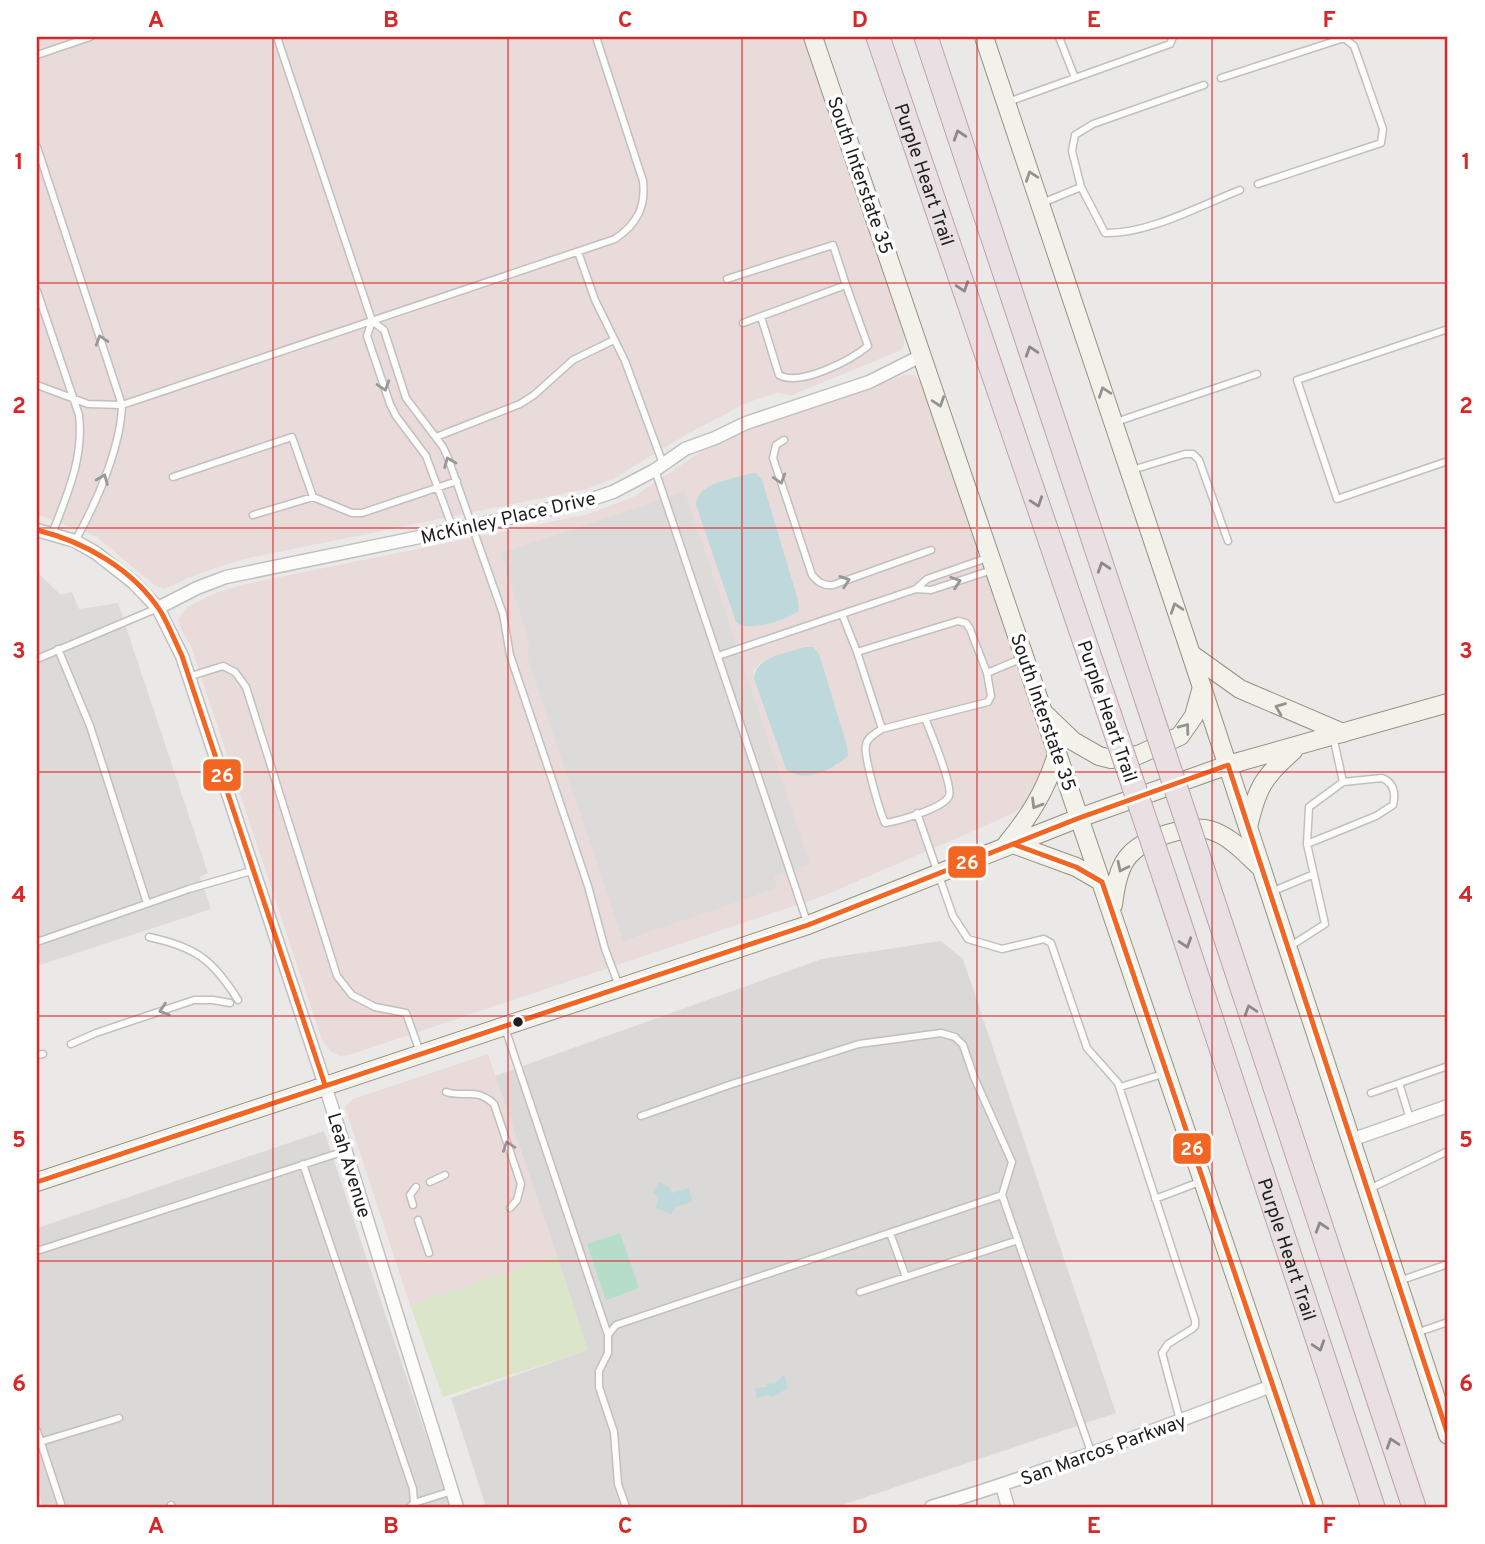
<svg xmlns="http://www.w3.org/2000/svg" width="1485" height="1544" font-family="Overpass,sans-serif">
	<rect width="100%" height="100%" fill="#ebe9e7"/>
	<path fill="#dbd9d8" d="M941,941L963,959L1116,1413L836,1507H486L451,1398L587,1350L495,1076L822,959Z
		M324,1131L450,1507H43L37,1489V1228Z"/>
	<path fill="#e8dbda" fill-rule="evenodd" d="M37,37H803L904,331V346L899,351L792,395L776,393L746,403L684,436L613,479L586,489L244,559L203,572L164,589L154,585L97,537L37,514Z
		M905,375H914L921,383L1045,741L1046,758L1042,776L1023,806L1010,815L823,896L349,1055L340,1056L330,1051L322,1040L191,646L182,631L178,619L187,607L218,592L241,585L589,514L633,497L699,453L739,432ZM805,647L838,765L806,776L792,774L786,769L754,679V670L760,663Z
		M488,1054L557,1255L410,1305L345,1107L353,1099Z"/>
	<path fill="#dae5c9" d="M557,1255L588,1350L443,1397L410,1305Z"/>
	<path fill="#b6ddca" d="M620,1233L639,1288L606,1300L587,1244Z"/>
	<path fill="#dcdbda" d="M685,492L810,865L774,877L777,888L623,941L528,659L529,640L501,553Z
		M37,572L61,595L72,592L79,609L118,603L208,873L200,877L211,909L37,966Z"/>
	<path fill="#bed8db" d="M756,473L762,480L798,600L799,610C788,620 748,633 736,622L696,505C697,483 730,480 748,474Z
		M805,647H813L819,654L847,746L848,756C833,769 804,785 786,769L754,679C754,657 788,653 805,647Z
		M659,1182L669,1187L672,1193L689,1188L692,1202L676,1207L671,1214L656,1208L658,1198L653,1192Z
		M784,1375L788,1388L773,1397L766,1395L757,1398L755,1388L767,1387V1384L771,1383L773,1385Z"/>
	<g fill="none" stroke-linecap="round" stroke-linejoin="round">
		<g stroke="#c1c0bf" stroke-width="9">
			<path id="lane" d="M277,37L372,321L384,330L406,398L443,447L448,458L503,614L510,655L588,886L605,949L619,986
				M1059,37L1075,78
				M37,55L90,37
				M1221,78L1344,38L1354,46L1383,129L1381,143L1258,184
				M1008,102L1170,44L1173,37
				M37,147L122,405C121,447 96,504 75,541
				M1081,187L1072,151L1075,135L1093,124L1204,85
				M1042,203L1081,187L1105,233C1149,234 1199,206 1240,190
				M578,252L595,300L625,361L663,464
				M727,279L833,245L846,285
				M37,291L79,415C84,458 67,495 52,534
				M372,321L367,336L390,404L396,416L426,456L453,529
				M743,323L846,285L868,346C851,360 800,387 779,375L761,317
				M1448,329L1297,380L1337,499L1448,461
				M37,385L88,404L122,405L615,239C637,224 646,207 643,181L596,37
				M1116,422L1257,374
				M436,437L520,404L534,395L573,360L614,340
				M784,440L776,445L773,458L812,575C818,582 823,586 833,585L931,550
				M655,470L807,922
				M1132,470L1185,454H1193L1199,460L1228,541
				M173,477L292,437L313,497
				M253,515L313,497L352,513H362L457,481
				M916,589L927,579L987,558
				M842,614L857,652L958,621L966,623L970,629L987,673L1023,658
				M58,649L90,726L147,903
				M857,652L882,729C876,733 867,737 866,745C863,755 880,812 885,823C899,821 944,808 949,796C953,785 930,731 925,718L988,702L991,696L987,673
				M718,656L916,589L931,590L992,570
				M37,659L158,608
				M188,677L223,666L235,672L246,687L337,976L352,995L375,1007L406,1013L420,1052
				M882,729L925,718
				M917,813L953,916L968,939L1002,949L1044,939L1051,943L1087,1048L1118,1083L1195,1320V1326L1192,1329L1168,1344L1162,1353L1180,1420
				M1307,844L1376,816L1393,805C1396,793 1394,783 1382,778L1343,782
				M1271,892L1314,874
				M149,937C196,947 213,960 238,1000
				M37,942L189,889L251,871
				M1289,947L1325,924L1307,844L1309,807L1343,782L1333,736
				M505,1028L608,1335
				M71,1044L96,1033L194,1000H213L230,1003
				M37,1055L43,1054
				M1399,1083L1410,1119
				M1120,1087L1166,1073
				M446,1092C466,1098 475,1087 494,1104L521,1184L517,1200L510,1208
				M1371,1093L1448,1066
				M641,1116L732,1084L859,1044L941,1033L955,1037L963,1045L974,1077L1012,1162L1002,1195L1091,1452
				M303,1164L413,1489L414,1503
				M430,1182L445,1175
				M1369,1189L1448,1151
				M1155,1199L1202,1181
				M413,1205L410,1195L416,1187
				M418,1220L429,1253
				M890,1233L906,1277
				M37,1251L345,1151
				M1399,1281L1448,1264
				M860,1292L1018,1240
				M1416,1333L1448,1322
				M37,1431L62,1507
				M40,1442L119,1418
				M171,1505L172,1507
				M410,1507L414,1503L452,1491
				M626,1507L618,1484L614,1432L599,1387V1371L608,1353V1335L616,1325L1002,1195"/>
		</g>
		<g stroke="#c1c0bf" stroke-width="15">
			<path id="street" d="M37,530L75,541L96,553L133,582L158,608L182,656L325,1085L457,1507
				M158,608L197,588L226,577L473,526L586,501L613,492L655,470L685,449L715,438L746,423L869,382L923,355
				M1351,1140L1448,1106
				M1002,1486L1008,1507
				M931,1507C1047,1472 1160,1428 1274,1385"/>
		</g>
		<g stroke="#939381" stroke-width="20">
			<path id="secondary" d="M813,37L1314,1507
				M984,37L1191,654L1448,1435
				M1191,654L1240,689L1343,733
				M1046,715L1073,741L1099,756L1111,759L1138,755L1180,736L1194,716L1202,687
				M1248,827C1257,788 1263,777 1293,751
				M1013,844L1076,867L1102,882
				M1006,845C1030,816 1046,790 1057,754
				M1113,905C1118,863 1126,847 1167,834C1180,830 1197,826 1210,830C1230,836 1244,852 1259,866
				M37,1182L808,925L1079,818L1228,765L1448,703"/>
		</g>
		<g stroke="#bda1ab" stroke-width="25">
			<g id="highway">
				<path id="s1" d="M878,37L1109,713"/>
				<path d="M926,37L1147,701"/>
				<path d="M1202,867L1414,1507"/>
				<path id="s2" d="M1165,879L1373,1507"/>
			</g>
		</g>
		<use href="#lane" stroke="#fcfcfb" stroke-width="6"/>
		<use href="#street" stroke="#fcfcfb" stroke-width="12"/>
		<use href="#secondary" stroke="#f2f2eb" stroke-width="18"/>
		<use href="#highway" stroke="#e8e0e2" stroke-width="23"/>
		<g stroke="#bda1ab" stroke-width="25" stroke-linecap="butt">
			<path id="highway-bridge" d="M1147,701L1202,867
				M1109,713L1165,879"/>
		</g>
		<use href="#highway-bridge" stroke="#e8e0e2" stroke-width="23"/>
		<g stroke="#fff" stroke-width="10">
			<path id="bus-1" d="M37,530C85,542 133,569 161,612C169,626 175,641 182,656L325,1085
				M1013,844L1076,867L1102,882L1314,1507
				M37,1182L808,925L1079,818L1228,765L1448,1435"/>
		</g>
		<use href="#bus-1" stroke="#f26522" stroke-width="5"/>
	</g>
	<defs><path id="oneway-chevron" d="M-2-3.5L2.5 0L-2 3.5" fill="none" stroke-width="1.6" stroke-linecap="round" stroke-linejoin="round" transform="scale(1.75)"/></defs>
	<g stroke="#8d898a">
		<use href="#oneway-chevron" transform="translate(959 135) rotate(-108)"/>
		<use href="#oneway-chevron" transform="translate(963 287) rotate(71)"/>
		<use href="#oneway-chevron" transform="translate(1031 351) rotate(-108)"/>
		<use href="#oneway-chevron" transform="translate(1037 502) rotate(71)"/>
		<use href="#oneway-chevron" transform="translate(1103 567) rotate(-108)"/>
		<use href="#oneway-chevron" transform="translate(1186 943) rotate(72)"/>
		<use href="#oneway-chevron" transform="translate(1250 1010) rotate(-108)"/>
		<use href="#oneway-chevron" transform="translate(1321 1227) rotate(-108)"/>
		<use href="#oneway-chevron" transform="translate(1319 1346) rotate(72)"/>
		<use href="#oneway-chevron" transform="translate(1392 1443) rotate(-108)"/>
	</g>
	<g stroke="#93938f">
		<use href="#oneway-chevron" transform="translate(1031 176) rotate(-109)"/>
		<use href="#oneway-chevron" transform="translate(1104 392) rotate(-109)"/>
		<use href="#oneway-chevron" transform="translate(939 402) rotate(71)"/>
		<use href="#oneway-chevron" transform="translate(1176 608) rotate(-108)"/>
		<use href="#oneway-chevron" transform="translate(1280 708) rotate(-158)"/>
		<use href="#oneway-chevron" transform="translate(1185 728) rotate(-53)"/>
		<use href="#oneway-chevron" transform="translate(1036 804) rotate(121)"/>
		<use href="#oneway-chevron" transform="translate(1122 867) rotate(116)"/>
	</g>
	<g stroke="#989898">
		<use href="#oneway-chevron" transform="translate(101 340) rotate(-108)"/>
		<use href="#oneway-chevron" transform="translate(384 386) rotate(72)"/>
		<use href="#oneway-chevron" transform="translate(449 462) rotate(-112)"/>
		<use href="#oneway-chevron" transform="translate(103 479) rotate(-68)"/>
		<use href="#oneway-chevron" transform="translate(780 479) rotate(73)"/>
		<use href="#oneway-chevron" transform="translate(845 581) rotate(-19)"/>
		<use href="#oneway-chevron" transform="translate(956 582) rotate(-18)"/>
		<use href="#oneway-chevron" transform="translate(164 1010) rotate(162)"/>
		<use href="#oneway-chevron" transform="translate(508 1146) rotate(-109)"/>
	</g>
	<path fill="none" stroke="#d62828" stroke-width="2" stroke-opacity="0.55" d="M273,37V1507M508,37V1507M742,37V1507M977,37V1507M1212,37V1507M37,283H1448M37,528H1448M37,772H1448M37,1016H1448M37,1261H1448"/>
	<circle fill="#1e1e1e" stroke="#fff" stroke-width="2.5" cx="518" cy="1022" r="6"/>
	<g text-anchor="middle" stroke-width="7" stroke-linejoin="round" paint-order="stroke">
		<g font-size="19" fill="#1e1e1e" stroke="#fff">
			<text transform="translate(861 175) rotate(71)" y="7">South Interstate 35</text>
			<text dy="7" stroke="none"><textPath href="#s1" startOffset="145">Purple Heart Trail</textPath></text>
			<text transform="translate(508 517) rotate(-13)" y="7">McKinley Place Drive</text>
			<text transform="translate(1108 711) rotate(71)" y="7">Purple Heart Trail</text>
			<text transform="translate(1044 712) rotate(71)" y="7">South Interstate 35</text>
			<text transform="translate(350 1165) rotate(73)" y="7">Leah Avenue</text>
			<text dy="7" stroke="none"><textPath href="#s2" startOffset="390">Purple Heart Trail</textPath></text>
			<text transform="translate(1103 1449) rotate(-20)" y="7">San Marcos Parkway</text>
		</g>
	</g>
	<g stroke="#fff" stroke-width="2.5">
		<rect x="202" y="758" width="40" height="34" rx="7" fill="#f26522"/>
		<rect x="947" y="845" width="40" height="34" rx="7" fill="#f26522"/>
		<rect x="1172" y="1132" width="40" height="33" rx="7" fill="#f26522"/>
	</g>
	<g font-size="19" text-anchor="middle" font-weight="bold" fill="#fff">
		<text x="222" y="782">26</text>
		<text x="967" y="869">26</text>
		<text x="1192" y="1155">26</text>
	</g>
	<rect width="1485" height="1544" fill="none" stroke="#ffffff" stroke-width="77"/>
	<rect x="38" y="38" width="1408" height="1468" fill="none" stroke="#d62828" stroke-width="2.5"/>
	<g font-size="23" text-anchor="middle" font-weight="bold" fill="#d62828">
		<text x="156" y="27">A</text>
		<text x="391" y="27">B</text>
		<text x="625" y="27">C</text>
		<text x="860" y="27">D</text>
		<text x="1094" y="27">E</text>
		<text x="1329" y="27">F</text>
		<text x="19" y="169">1</text>
		<text x="1466" y="169">1</text>
		<text x="19" y="413">2</text>
		<text x="1466" y="413">2</text>
		<text x="19" y="658">3</text>
		<text x="1466" y="658">3</text>
		<text x="19" y="902">4</text>
		<text x="1466" y="902">4</text>
		<text x="19" y="1147">5</text>
		<text x="1466" y="1147">5</text>
		<text x="19" y="1391">6</text>
		<text x="1466" y="1391">6</text>
		<text x="156" y="1533">A</text>
		<text x="391" y="1533">B</text>
		<text x="625" y="1533">C</text>
		<text x="860" y="1533">D</text>
		<text x="1094" y="1533">E</text>
		<text x="1329" y="1533">F</text>
	</g>
</svg>
